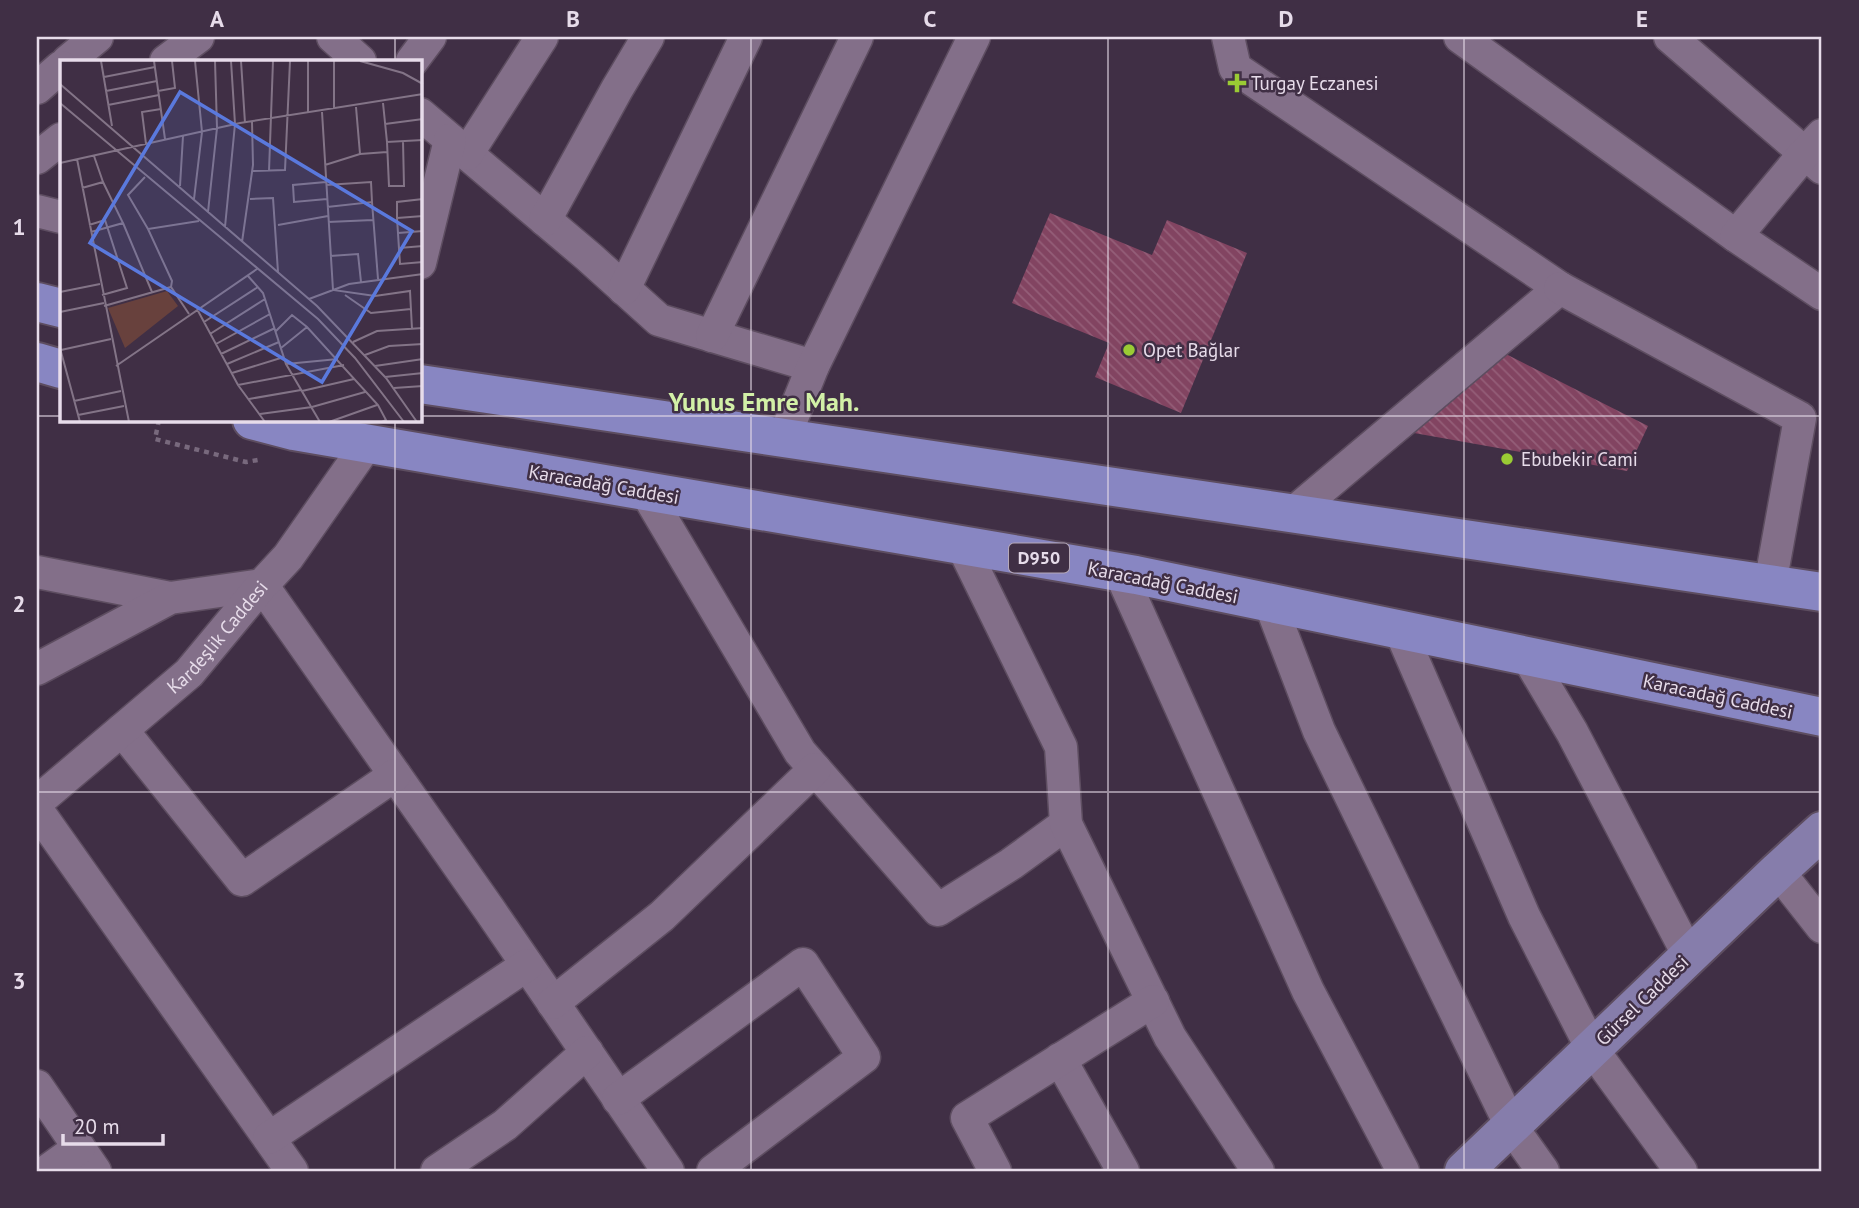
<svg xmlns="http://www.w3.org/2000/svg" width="1859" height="1208" font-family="'PT Sans',sans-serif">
	<defs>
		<pattern id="building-back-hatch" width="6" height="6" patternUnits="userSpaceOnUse" patternTransform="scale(1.75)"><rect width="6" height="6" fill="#824461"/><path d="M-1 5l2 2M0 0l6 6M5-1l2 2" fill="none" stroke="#945e78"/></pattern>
	</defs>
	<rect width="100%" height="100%" fill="#402f45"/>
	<path fill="url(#building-back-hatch)" d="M1050,213L1152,255L1167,220L1247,253L1181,413L1095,377L1109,343L1012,303Z
		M1500,351L1648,426L1627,471L1414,433Z"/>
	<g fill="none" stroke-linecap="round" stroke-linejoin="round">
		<g stroke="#5d4d60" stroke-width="35">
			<g id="minor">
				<path d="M333,37L360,61"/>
				<path d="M1228,37L1235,68L1560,288L1292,514"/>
				<path d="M1460,37L1736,236"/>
				<path d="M1670,37L1822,168"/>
				<path d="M68,61L97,37"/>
				<path d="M166,61L198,37"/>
				<path d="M412,61L430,37"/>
				<path d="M37,88L61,67"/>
				<path d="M420,114L589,257L659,320L813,366"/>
				<path d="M1822,135L1804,154L1736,236L1822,294"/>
				<path d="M467,154L542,37"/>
				<path d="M37,158L61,139"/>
				<path d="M37,211L61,217"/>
				<path d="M545,220L617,89L648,37"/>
				<path d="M420,263L450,140"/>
				<path d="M1560,288L1800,418L1770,585"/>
				<path d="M624,289L746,37"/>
				<path d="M712,336L857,37"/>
				<path d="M784,438L813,366L974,37"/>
				<path d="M646,492L800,752L938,910L1011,864L1066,824"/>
				<path d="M962,545L1061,747L1066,824L1170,1037L1258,1171"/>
				<path d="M37,572L170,598"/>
				<path d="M1120,572L1308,991L1403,1171"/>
				<path d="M1270,603L1319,731L1511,1126L1543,1171"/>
				<path d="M1400,630L1524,916L1592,1049L1681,1171"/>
				<path d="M1527,656L1572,732L1689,956"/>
				<path d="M37,669L170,598L262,585L489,909L668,1171"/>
				<path d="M122,730L242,880L395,775"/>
				<path id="s1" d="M37,802L189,673L262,585L288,557L367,444"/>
				<path d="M37,810L292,1171"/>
				<path d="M1778,871L1822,927"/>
				<path d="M553,1003L662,916L815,769"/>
				<path d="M1060,1059L1123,1171"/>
				<path d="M37,1086L95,1171"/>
				<path d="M618,1099L803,964L864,1057L713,1171"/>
				<path d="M269,1138L527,965"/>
				<path d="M47,1171L79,1148"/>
				<path d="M437,1171L505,1125L587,1052"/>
				<path d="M995,1171L967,1118L1153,1001"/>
			</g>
		</g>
		<g stroke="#5d4d60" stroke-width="42">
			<path id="major" d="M1464,1171L1778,871L1822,831"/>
		</g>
		<g stroke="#5d4d60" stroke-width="42">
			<path id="highway" d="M37,302L61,308
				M37,362L61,369
				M420,384L1822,592
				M252,420L294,431L1136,575L1822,717"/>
		</g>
		<path stroke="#78697d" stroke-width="4.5" stroke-dasharray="5 5" stroke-linecap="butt" d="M159,420L155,439L246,462L258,460"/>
		<use href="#minor" stroke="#836f89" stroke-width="32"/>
		<use href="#major" stroke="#867dab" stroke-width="38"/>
		<use href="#highway" stroke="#8886c2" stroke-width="38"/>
	</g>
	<path fill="none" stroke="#e7dcea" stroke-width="2" stroke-opacity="0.55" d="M395,37V61M751,37V1171M1108,37V1171M1464,37V1171M37,416H61M420,416H1822M395,420V1171M37,792H1822"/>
	<g fill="#9acb34" stroke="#402f45" stroke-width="2.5">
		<path d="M1233.5 72.5h7v7h7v7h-7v7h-7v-7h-7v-7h7z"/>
		<circle cx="1129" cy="350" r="7"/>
		<circle cx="1507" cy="459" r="7"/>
	</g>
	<g text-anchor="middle" stroke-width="5" stroke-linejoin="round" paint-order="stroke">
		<rect fill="#402f45" stroke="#b5a8b8" stroke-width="2" x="1009" y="543.5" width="60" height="29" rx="5"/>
		<g font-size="18" font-weight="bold" fill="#e7dcea">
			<text x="1039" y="564">D950</text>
		</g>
		<g font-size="19" fill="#e7dcea" stroke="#402f45" text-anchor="start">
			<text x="1251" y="90">Turgay Eczanesi</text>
			<text x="1143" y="357">Opet Bağlar</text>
			<text x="1521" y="466">Ebubekir Cami</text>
		</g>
		<g font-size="19" fill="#e7dcea" stroke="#402f45">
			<text transform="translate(604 484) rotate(10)" y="7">Karacadağ Caddesi</text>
			<text transform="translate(1163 582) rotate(11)" y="7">Karacadağ Caddesi</text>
			<text dy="7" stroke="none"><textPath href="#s1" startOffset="245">Kardeşlik Caddesi</textPath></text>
			<text transform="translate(1718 696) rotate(12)" y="7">Karacadağ Caddesi</text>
			<text transform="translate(1642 1000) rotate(-44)" y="7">Gürsel Caddesi</text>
		</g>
		<g font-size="26" font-weight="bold" fill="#d2f0a7" stroke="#402f45">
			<text x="764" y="411">Yunus Emre Mah.</text>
		</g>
	</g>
	<g transform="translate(60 60)">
		<rect width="362" height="362" fill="#402f45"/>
		<path d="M107,231L118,246L65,288L48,248Z" fill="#68413d"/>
		<path fill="none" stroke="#837487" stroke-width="2" d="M41,1L52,66M94,1L105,79M181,1L185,63M248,1V52M274,1V49M300,1L343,13L363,24M44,17L95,7M0,24L257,246L326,318L357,362M46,31L97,21M98,31L115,28L112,1M0,43L258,259L295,298L344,362M323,43L327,82L363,80M48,45L99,35M262,52L273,230L315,236L350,231L352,269M325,64L363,59M327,82L329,126H344L343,81M86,84L82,52L101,49M300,94L327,92M17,99L69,362M0,103L180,63L363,34M265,105L300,94L296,47M193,111L225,110L230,1M209,111L213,1M85,117L68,135L88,169M266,122L233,125L234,142L267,139M266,125L311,122L312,142M120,126L123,76M22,128L43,122L34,96M134,139L142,72L135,1M190,139L213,138L218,212M363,139L337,142V158L340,204L363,202M267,147L312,142L318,219M148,152L157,68L155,1M337,158L363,156M268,162L313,160M63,163L92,232M29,165L45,160L67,228L42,235M218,165L268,156M165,167L175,64L171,1M31,172L63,163L43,122M338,173L363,171M182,182L193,105L192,62M339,188L363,186M270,196L298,194L301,222M188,216L203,233L226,304L260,362M111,227L112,221L88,169L139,161M0,232L40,224M285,235L311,253L351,249M249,239L289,224L363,214M44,246L111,227L129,254M137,249L178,325L205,362M0,252L44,243M144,262L198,227M216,271L232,255L247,267L318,345L326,360L322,362M150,274L205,239M293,282L317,271L363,268M156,284L210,254M0,288L20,362M221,288L247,267M1,290L51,279M161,294L215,268M305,295L329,286L363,284M167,304L219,282M226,304L278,299M56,306L197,209M315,306L363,299M172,313L224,297M325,317L363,313M178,325L284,305M334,328L363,326M242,331L294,319M189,339L241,330M14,341L61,331M200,354L252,347L305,332M18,355L64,346M269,362L317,345"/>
		<path fill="#5a79dd" fill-opacity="0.15" stroke="#5a79dd" stroke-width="3.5" d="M120,32L352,171L262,322L30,183Z"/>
		<rect width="362" height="362" fill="none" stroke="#e7dcea" stroke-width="3.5"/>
	</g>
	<rect width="1859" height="1208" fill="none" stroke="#402f45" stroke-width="77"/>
	<path d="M63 1134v10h100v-10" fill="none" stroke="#e7dcea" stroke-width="3.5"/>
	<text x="74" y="1134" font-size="21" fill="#e7dcea" stroke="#402f45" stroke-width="5" paint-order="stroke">20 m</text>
	<rect x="38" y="38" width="1782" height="1132" fill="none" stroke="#e7dcea" stroke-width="2.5"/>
	<g font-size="23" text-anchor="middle" font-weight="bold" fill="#e7dcea">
		<text x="217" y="27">A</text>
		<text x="573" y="27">B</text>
		<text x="930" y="27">C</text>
		<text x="1286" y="27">D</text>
		<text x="1642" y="27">E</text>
		<text x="19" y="235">1</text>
		<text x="19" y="612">2</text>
		<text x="19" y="989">3</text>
	</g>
</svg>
